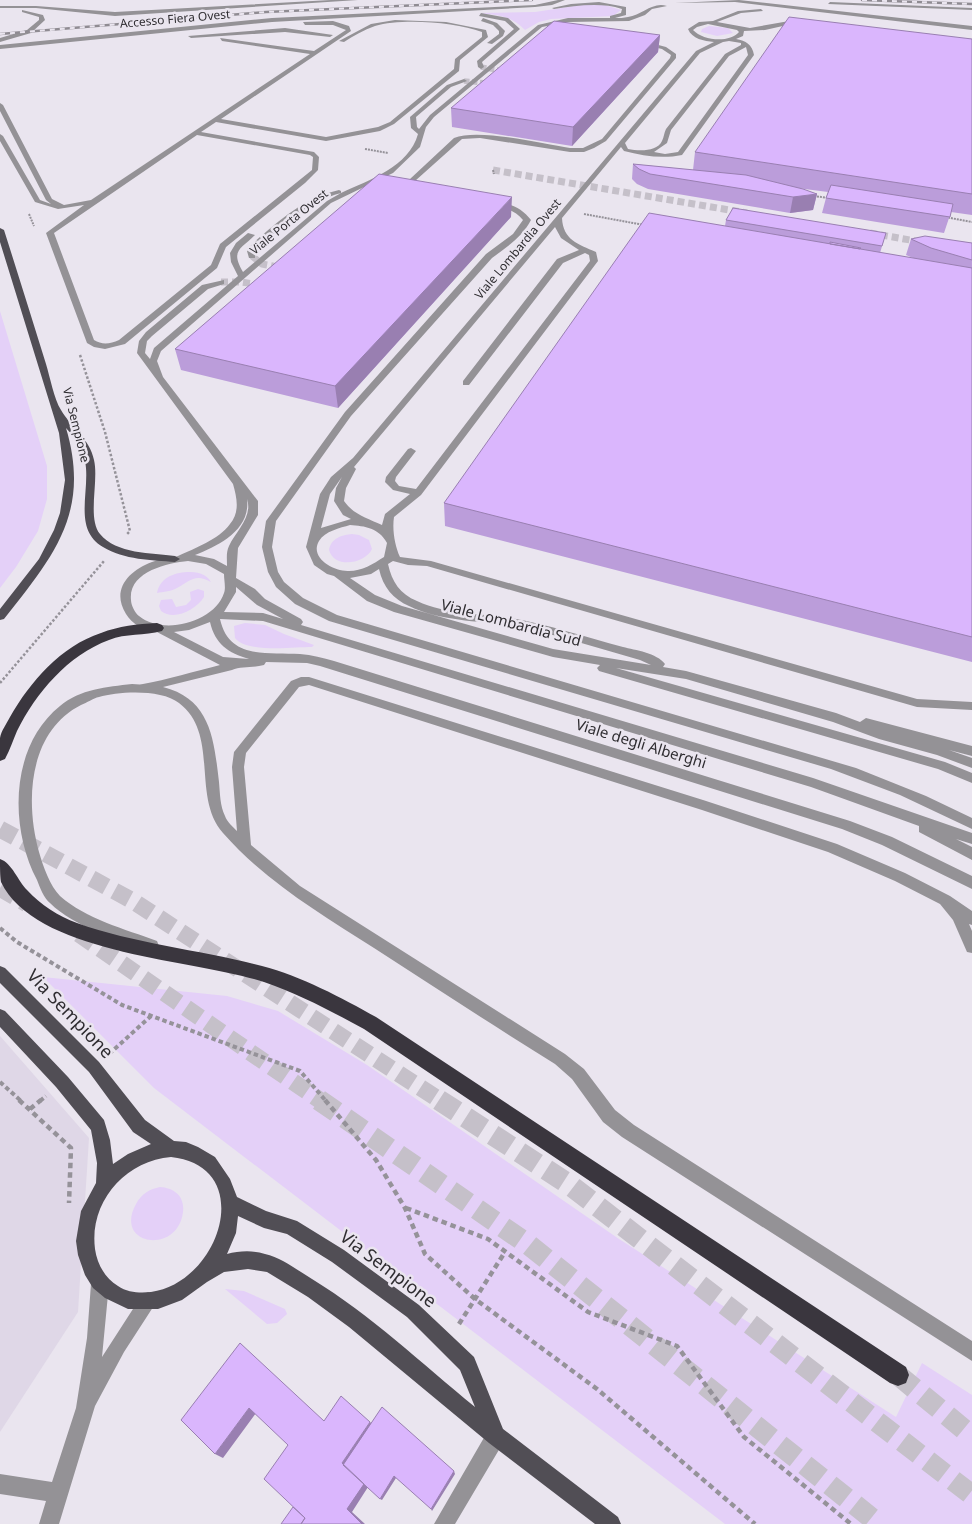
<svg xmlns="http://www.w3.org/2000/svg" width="972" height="1524" font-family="'Noto Sans',sans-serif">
	<rect width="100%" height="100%" fill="#eae5ef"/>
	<path fill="#dfd7e7" d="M0,1036L89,1138L78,1312L0,1432Z"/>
	<path fill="#e4d0f8" d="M588,4H602L621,10L613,16L551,19L539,22L525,30C511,16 499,15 478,13L535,12Z
		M709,26L728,28L733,33L717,36L701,32L702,29Z
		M0,311L47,466V499L38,531L16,567L0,588Z
		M352,534L359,535L369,540L372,549C365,564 334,569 329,550C331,538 342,535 352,534Z
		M187,572C197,572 206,573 211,582C195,573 190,581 177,588C172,591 163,592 157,593C160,578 173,573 187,572Z
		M198,589L204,591V597C196,610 174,621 161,611L159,606L161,600L172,599L176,607L186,605L191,600L190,592Z
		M245,623L265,625L284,634L314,645L312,647C294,647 246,653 235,638L234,626Z
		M43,977L227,996L278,1011L367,1065L619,1239L896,1417L922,1363L972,1395V1524H725L154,1088Z
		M160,1187C174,1188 185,1196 183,1212C178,1255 113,1246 136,1204C141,1194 150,1189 160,1187Z
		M225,1289L244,1291L285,1309L287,1314L277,1323L267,1324Z"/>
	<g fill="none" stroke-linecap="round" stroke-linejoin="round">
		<path stroke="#c5c0c9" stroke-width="5.5" stroke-dasharray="5.5 2.5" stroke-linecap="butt" d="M481,67L512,73
			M464,81L499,84"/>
		<path stroke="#c5c0c9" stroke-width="7" stroke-dasharray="7 4" stroke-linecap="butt" d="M493,170L747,213
			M870,233L927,243
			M252,256L262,264L289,269
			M221,282H241L267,286"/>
		<path stroke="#c5c0c9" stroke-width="17" stroke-dasharray="17 9" stroke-linecap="butt" d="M0,829L133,901L441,1101
			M0,888L27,904
			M79,934L321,1101"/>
		<path stroke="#c5c0c9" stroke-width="21" stroke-dasharray="21 11" stroke-linecap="butt" d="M319,1100L529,1245L879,1524
			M439,1100L570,1185L972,1495
			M898,1375L972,1436"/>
		<path stroke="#959299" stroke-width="2" stroke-dasharray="2 1" stroke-linecap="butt" d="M365,149L388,153
			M493,170L494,174
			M814,196L828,198
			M29,214L34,226
			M584,214L644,225
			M945,217L972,222"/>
		<path stroke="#959299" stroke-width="2.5" stroke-dasharray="2.5 2" stroke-linecap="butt" d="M80,355L105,432L130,531L126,535
			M0,683L104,561"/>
		<path stroke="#959299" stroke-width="4" stroke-dasharray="4.5 3" stroke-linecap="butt" d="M0,928L17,942L122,1005L300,1071L326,1101
			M109,1054L151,1016
			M0,1082L21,1101
			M40,1101L46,1096"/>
		<path stroke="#959299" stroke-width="4.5" stroke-dasharray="5.5 4" stroke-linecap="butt" d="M19,1100L71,1148L69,1203
			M325,1100L376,1160L405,1208L425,1254L475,1299L597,1389L755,1524
			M30,1109L41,1100
			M406,1208L488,1239L588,1312L677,1346L744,1437L851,1524
			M459,1324L505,1252"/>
		<path fill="#949296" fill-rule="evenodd" d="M331,0H358L115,16L36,8H0V6H36L115,12Z
			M558,0H565L552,5L535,7L272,22L0,49V45L272,18L535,5Z
			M739,0L972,26V30L735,2L675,3Z
			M599,2L626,7V15L615,18C619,18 624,18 628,17C642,15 653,1 667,6L652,9L645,15L629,21L568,22L542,27L434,117L426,127L420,147L393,173L331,203L161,351L157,361L163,377L258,501V515L238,548L236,578L255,589L265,599L301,619L303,622L301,625L813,778L972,833V844L956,839L972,847V860L919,832V826L811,787L263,621L220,619C229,660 267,652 300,654C312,655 323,658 334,661L850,821L892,837L972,876V889L882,845L842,829L320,666L307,663L266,662L264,665C253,668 241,666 232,670L163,687C211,699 214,740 219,782C220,793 220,806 225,816C227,822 233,827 237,831L232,767L234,752L291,681L301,677H309L703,800L837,844L905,873L950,896L972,911V925L969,924L972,931V953L967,952L953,920L940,904L895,881L828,852L702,810L309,685L299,687L246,753L244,767L251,845L300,886L565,1054L584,1069L615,1110L634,1125L972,1341V1361L622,1137L603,1122L572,1079L555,1064C494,1026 434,987 374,948C321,914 265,881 223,833C191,797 220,734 179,703C162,689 119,691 99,697C93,698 87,703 81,705C28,732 25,802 39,852C43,866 50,886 60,896C86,919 125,929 157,941L159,946L157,951L152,952C121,941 74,927 50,903C44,898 40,888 37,880C9,827 10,746 60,706C80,689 107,687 132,684C136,684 140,685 143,684C166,680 196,671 220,665L155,631C143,630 132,624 126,614C111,590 128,571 152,562C160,559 170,559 178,556C195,548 218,540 230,524C240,512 237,498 233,484L137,353L139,341L146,332L202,285L224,280V284L208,289L152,336L147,341L145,353L150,359L154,348L238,276L231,262L230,253L236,243L248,233L255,235C241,249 230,250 243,272L327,201L341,193C307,202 284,225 258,248L255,251V258H249L247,251L252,244C279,221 303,198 339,190L341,191V193C369,180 409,167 418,134L411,128L410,117L447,85L464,79L467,81L451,87L416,117L417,127L419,129L430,115L538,25L568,18H610V16L621,13L622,9C600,2 576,6 554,9L552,8L571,4ZM247,499C253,517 236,531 229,546C226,552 227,559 227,566L214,559L195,555C218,546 251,530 247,499ZM188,561L206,564L224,574C224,580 226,588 224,593C215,622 163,636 139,616C135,613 131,605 131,600C128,572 167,563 188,561ZM236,587L257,605L283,619L263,613L224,612L236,592ZM210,622C215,644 228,653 249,659L223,657L174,632L189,630Z
			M830,2L972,8V10L828,4Z
			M761,9L763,11L741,13L717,22L750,28L795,20L805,21L765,30L744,31L743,36L736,39C746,41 752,44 754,55L682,155C663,159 643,156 624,151L621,147L562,218C563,240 578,244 596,252L598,261L421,495L394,517C392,530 395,546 400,557L431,561L917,699L972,702V710L917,707L427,566L408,565L393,561L388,564C392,582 400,594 417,601C447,615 480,613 511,618C549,625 586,637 623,647C635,650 657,653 665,664L663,667L686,671L836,713L860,722L866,718L972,746V756L949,750L972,758V768L937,755L879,739L833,722L686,679L616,668L945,762L972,773V783L938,769L599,671L597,668L600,665L553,657L394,612L367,601L334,576L327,574L314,565L306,547L320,494L331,477L353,458L696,51L714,42C704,41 692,39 688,29L699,22L713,21L738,11ZM708,24L737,30L739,32C730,43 703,41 693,30L697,27ZM729,41L741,43V45L725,54L666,129C664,133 664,137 662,141C657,152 639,151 628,149L625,143L700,53L723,42ZM746,47L748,55L678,152L665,154L654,152L667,143L671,130L729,56ZM555,227L561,238L579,250L557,259L463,381V385H469L563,263L585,253L589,255L590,261L416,489L399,486L395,481L396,477L416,451L411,448L408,449L386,477L385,482L393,490L410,494L385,514L382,525C367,518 354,515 344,501L346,488L356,469L354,467ZM342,477L336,488L334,501L343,515L351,519L321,528L330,494ZM350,525C365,526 379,528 387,543L384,557C373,564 362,571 349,571C334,572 309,558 319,541C325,531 340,528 350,525ZM379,569C383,587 393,599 409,606C444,623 485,620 522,628C562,636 601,649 640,660L651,665L553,649L402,606L375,595L350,578L371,574Z
			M22,10L43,15L45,20L31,33L0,42V38L27,30L39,20V17L22,12Z
			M481,13L508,18L520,29L482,62L484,67L481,69L478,67L477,61L514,29L505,21L479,16Z
			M483,18L497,23L505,31L503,36L492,44L487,43L499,34V31L493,25L481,21Z
			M395,20L446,22L486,30L488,37L460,60L459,71L394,124L380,131L326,141L216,122L201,132L314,152L319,157L318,170L305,183L226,247L217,268L125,344L105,349L94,347L87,343L46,233L84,205L58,209L35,202L0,141V134L3,136L40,200L51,204L46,200L0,111V103L3,105L52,199L64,205L91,200L310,54L222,41L220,38L314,51L346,30L333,25H305L303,22L333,21L349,26L351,31L221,119L326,137L378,127L390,122L454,69L455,59L482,37V32C455,22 402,18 375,26C364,30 353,36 344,42L339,41L371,24ZM197,135L310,155L313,157L312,170L220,244L211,265L119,340C110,344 102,345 94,340L54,233Z
			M285,28L333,35L330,37L285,32L191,38L188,36Z
			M643,41L666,47L676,54V58L606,141L594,148L584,152H570L480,138L462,139L415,181L414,184L420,190V192H416L407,184L410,179L454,138C479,128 542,144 570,148H583L602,139L670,58L671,55L662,49L641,44Z
			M497,202C511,204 522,208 531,220C522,237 507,247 492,258L351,416L276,521L272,547L278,572L284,582L303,598L337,615L856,768L926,796L972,818V829L900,795L831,769L329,621L295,604L276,587L268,572L262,547L266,521L345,412L486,254L513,234L523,220C516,211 506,208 495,205V203Z
			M100,1275L106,1278L109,1284L102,1357L142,1295L148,1292L154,1295L157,1301L124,1352L95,1406L59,1524H39L46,1501L0,1494V1474L52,1482L76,1408L87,1338L91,1284L94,1278Z
			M496,1426L503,1429L506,1436L503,1443L455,1524H434L489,1429Z"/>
		<path fill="#514e55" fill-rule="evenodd" d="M0,228L4,230C18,274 32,319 46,364C50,377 54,399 61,410C71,427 90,439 94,460C99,481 87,518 100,534C116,554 152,553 175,556L180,559L175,562C152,560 124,560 103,547C72,529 91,490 85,461C83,448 75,438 66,428C91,512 54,556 4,619L0,620V609L39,559L54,530L60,513L65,480L59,433L0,242Z
			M0,966L5,968L99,1062L145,1120L174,1141L186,1142L198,1147L215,1157L230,1179L237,1197L266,1211L297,1221L344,1250L419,1305L474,1357L503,1429L618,1517L621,1524H595L489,1443L349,1327L308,1297L267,1272L248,1269L224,1272L207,1282L182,1300L158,1309H128L105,1298L93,1288L85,1275L78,1255L76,1241L81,1211L96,1183L97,1163L91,1130L56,1087L0,1027V1009L5,1011L68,1077L104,1120L110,1140L113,1164L128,1154L151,1144L133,1132L89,1072L0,983ZM171,1157C257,1166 221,1282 151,1292C141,1293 128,1293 118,1286C105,1278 97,1264 95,1249C89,1202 125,1161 171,1157ZM238,1216L264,1228L287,1234L332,1262L407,1317L460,1370L475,1407C421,1363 371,1315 312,1279C297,1270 282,1258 265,1254C252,1250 239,1251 227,1254L236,1233Z"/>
		<path fill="#3a363e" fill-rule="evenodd" d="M157,623L162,625L164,628L162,631C144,636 126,633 109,640C68,655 36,693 17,731C13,740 10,750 5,759L0,761C0,753 0,745 0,738C1,731 7,723 10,717C30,682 61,646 101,633C119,626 137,624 157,623Z
			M0,859C12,863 18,881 27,890C41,905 58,916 77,923C135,944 202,950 262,966C301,976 342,998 376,1017L906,1367L909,1375L906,1383L898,1386L890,1383L364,1029C331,1011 299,994 264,982C194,959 36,955 1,882C0,876 0,866 0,859Z"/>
		<g stroke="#8f8b92" stroke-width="2.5">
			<path id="rail" d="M862,0L972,4
				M0,34L266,12L532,0"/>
		</g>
		<use href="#rail" stroke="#eae5ef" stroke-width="2" stroke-dasharray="5" stroke-linecap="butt"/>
	</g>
	<path fill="#bb9dda" d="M660,35L658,52L572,146L452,127L451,108Z
		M972,39V215L951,212L944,233L822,213L826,198L828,192L797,188L817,194L813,210L790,213L648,189L637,184L632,179L633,164L693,170L695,152Z
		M511,217L338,408L181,370L175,349Z
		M726,220L886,233L880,253L913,258L906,255L911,239L972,243V662L445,526L444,503L725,226Z"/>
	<path fill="#997fb1" d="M660,35L658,52L572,146L573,127Z
		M817,194L813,210L790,213L793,197Z
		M512,197L511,217L338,408L335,386Z
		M249,1408L256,1413L223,1458L215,1454Z
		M370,1422L374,1426L368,1487L352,1512L365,1524H362L347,1509L342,1463Z
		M454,1471L455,1474L432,1511L431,1509Z
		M394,1476L396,1478L382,1500L380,1499Z"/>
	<path fill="#dab6fd" stroke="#997fb1" d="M789,17L972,39V194L695,152Z
		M554,21L660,35L573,127L451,108Z
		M633,164L746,175L803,189L817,194L793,197L650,174L639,169Z
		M379,174L512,197L335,386L175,349Z
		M831,185L953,204L950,217L826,198Z
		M733,208L886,233L882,246L726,220Z
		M649,213L972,268V637L444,503Z
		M925,236L972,243V260L931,248L911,239Z
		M830,242L861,248L860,249L830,244Z
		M240,1343L324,1421L341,1396L370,1422L342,1463L364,1484L347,1509L362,1524H301L305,1518L264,1479L288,1445L249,1408L215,1454L181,1420Z
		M382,1407L454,1471L431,1509L394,1476L380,1499L343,1465Z
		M293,1507L305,1518L301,1524H281Z"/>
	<g text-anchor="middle" stroke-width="5" stroke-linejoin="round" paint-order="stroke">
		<g font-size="12" fill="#2f2d31" stroke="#eae5ef">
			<text transform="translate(175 19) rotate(-5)" y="4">Accesso Fiera Ovest</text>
			<text transform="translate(289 222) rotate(-39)" y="4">Viale Porta Ovest</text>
			<text transform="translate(518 249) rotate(-50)" y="4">Viale Lombardia Ovest</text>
			<text transform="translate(76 425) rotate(76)" y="4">Via Sempione</text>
		</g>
		<g font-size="15" fill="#2f2d31" stroke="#eae5ef">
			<text transform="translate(511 623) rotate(15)" y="5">Viale Lombardia Sud</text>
			<text transform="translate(641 744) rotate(17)" y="5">Viale degli Alberghi</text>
		</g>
		<g font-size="18" fill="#2f2d31" stroke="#eae5ef">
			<text transform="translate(70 1014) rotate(46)" y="6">Via Sempione</text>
			<text transform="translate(388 1269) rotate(37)" y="6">Via Sempione</text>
		</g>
	</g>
</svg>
